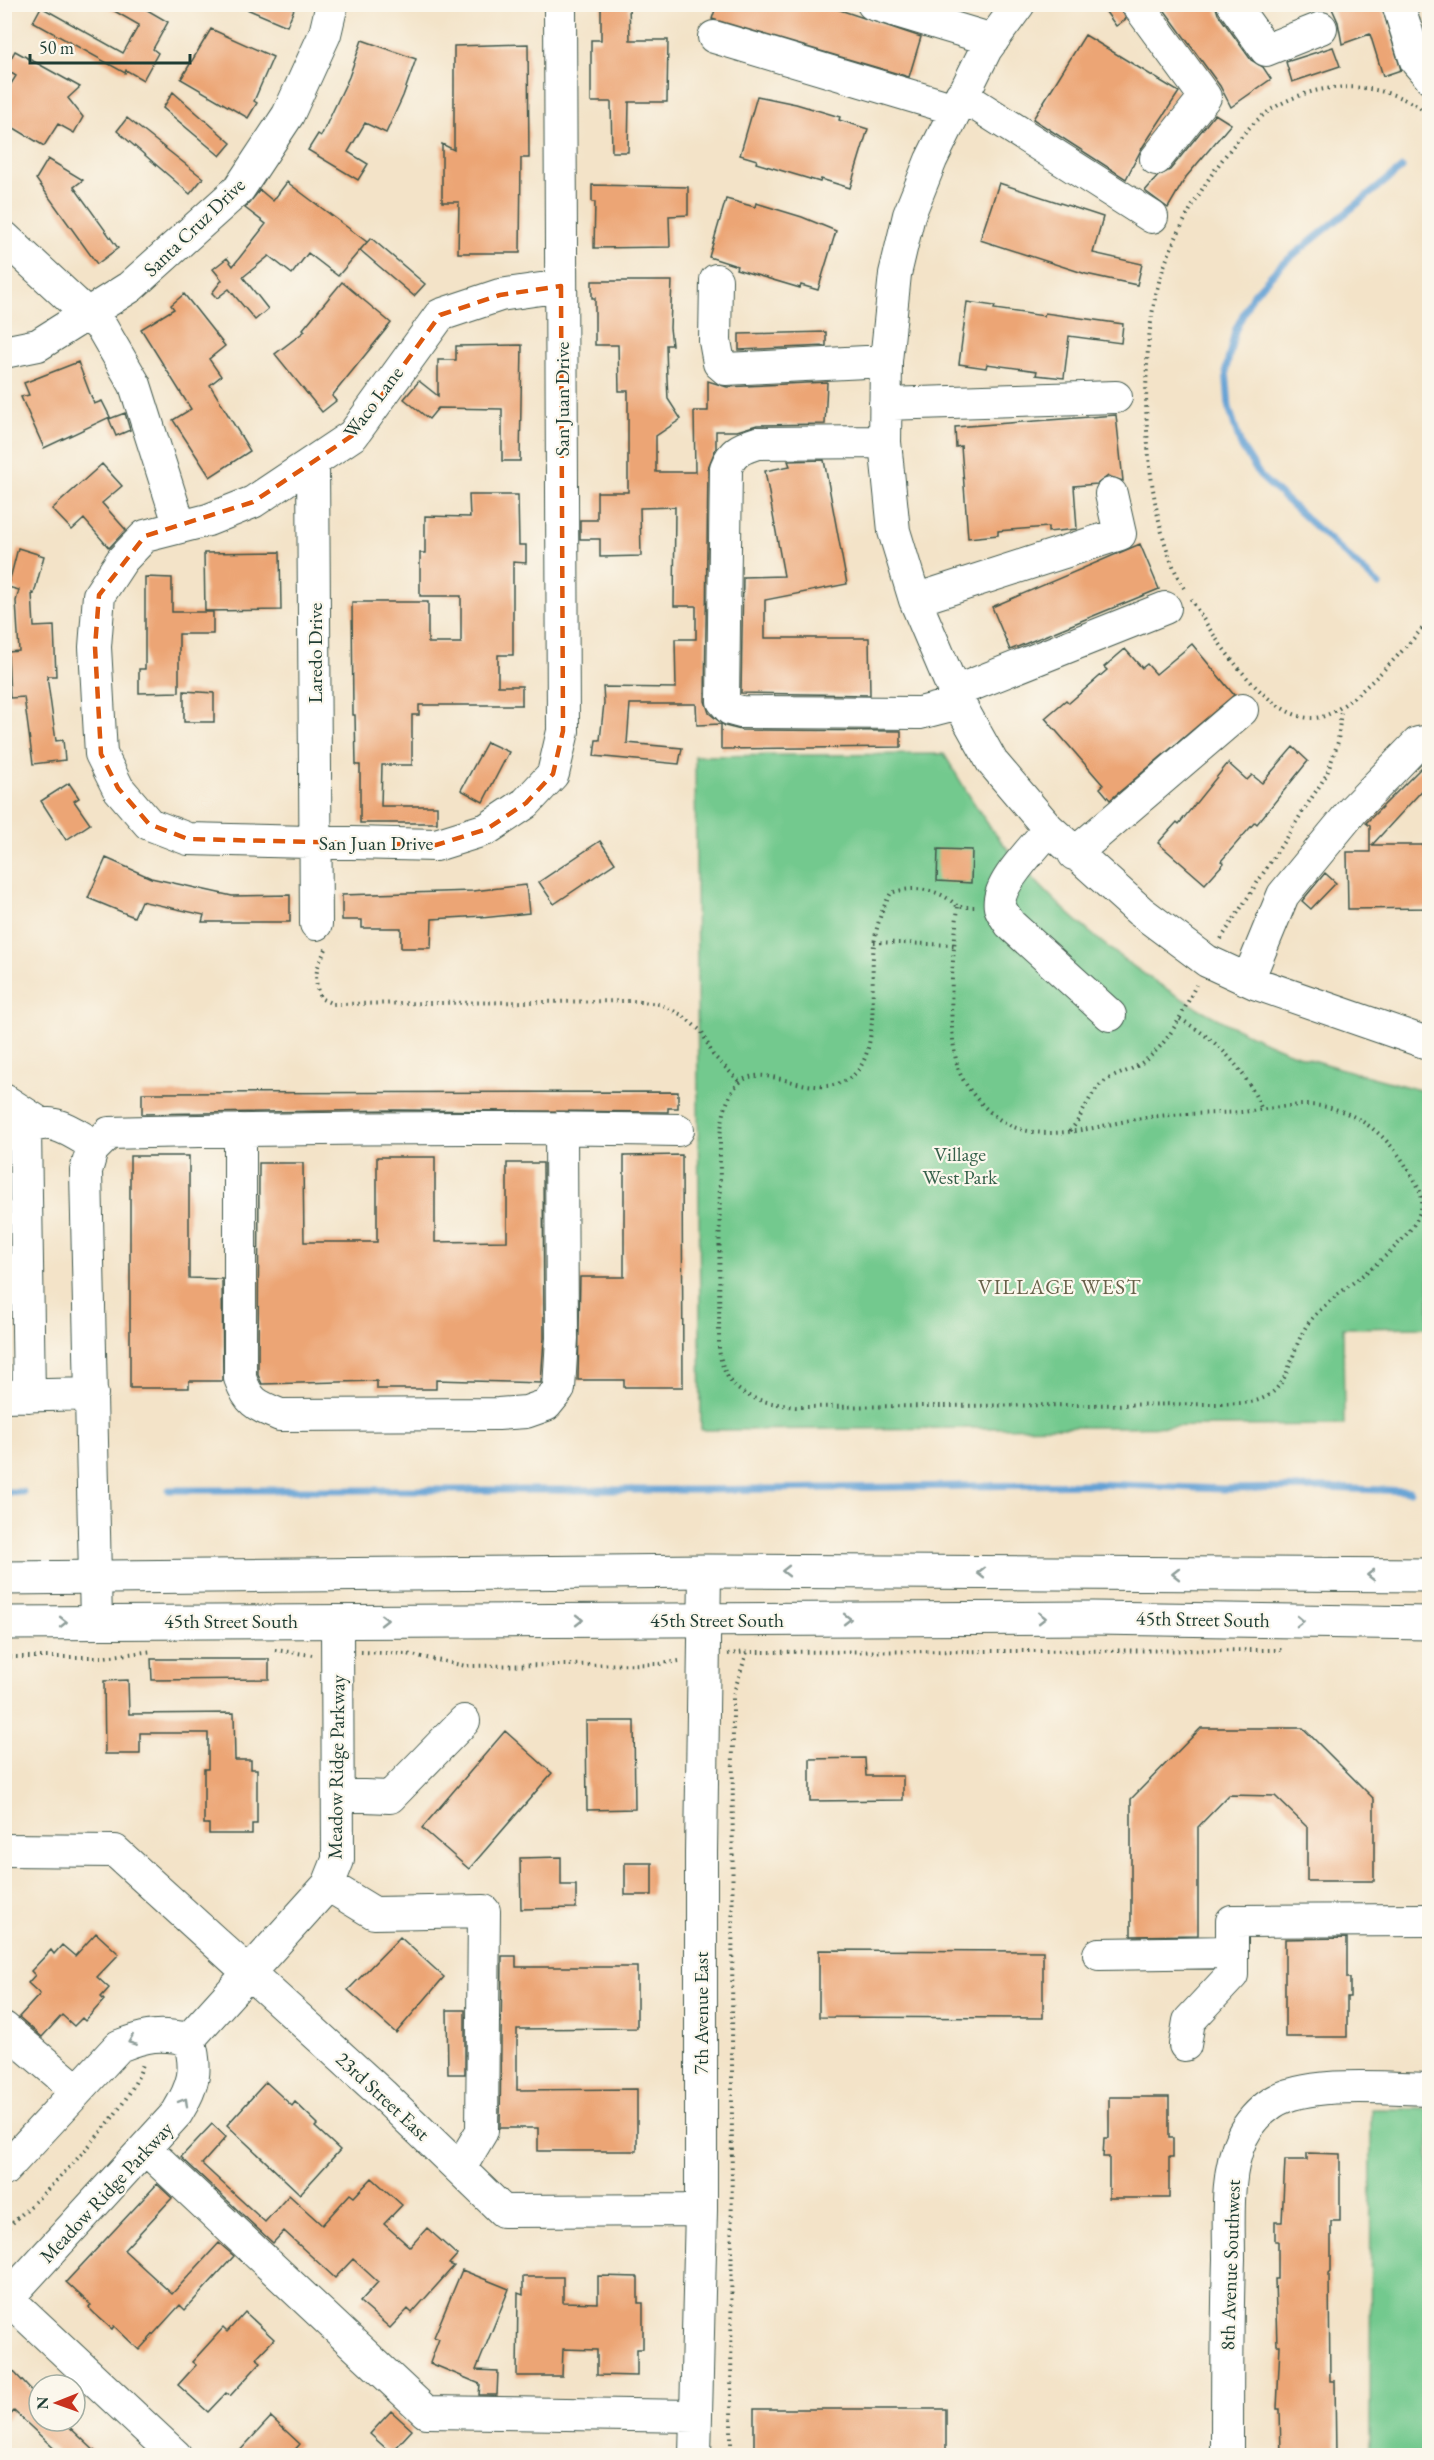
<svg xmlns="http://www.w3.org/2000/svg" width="1434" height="2460" font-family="'EB Garamond',serif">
	<rect width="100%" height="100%" fill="#fbf7ec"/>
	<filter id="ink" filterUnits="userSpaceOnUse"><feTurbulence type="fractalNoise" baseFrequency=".0167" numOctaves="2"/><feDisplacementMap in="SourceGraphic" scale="12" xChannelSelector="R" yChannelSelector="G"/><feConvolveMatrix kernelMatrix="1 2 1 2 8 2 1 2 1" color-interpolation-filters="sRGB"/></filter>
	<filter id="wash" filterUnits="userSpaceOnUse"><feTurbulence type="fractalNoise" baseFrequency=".008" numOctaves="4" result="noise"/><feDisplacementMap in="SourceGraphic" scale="24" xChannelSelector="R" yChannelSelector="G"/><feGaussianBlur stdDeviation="1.35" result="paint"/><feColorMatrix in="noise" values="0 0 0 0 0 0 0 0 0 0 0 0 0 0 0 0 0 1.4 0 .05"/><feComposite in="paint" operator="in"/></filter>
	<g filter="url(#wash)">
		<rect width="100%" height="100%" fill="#f3e3c8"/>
		<path fill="#73c98e" stroke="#498361" stroke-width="1.5" d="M944,754C960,780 975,807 993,831C1067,927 1166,1000 1277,1047C1324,1067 1380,1078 1429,1093V1327L1343,1328L1344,1425L701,1430L695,756Z
			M1371,2109H1429V2455H1370Z"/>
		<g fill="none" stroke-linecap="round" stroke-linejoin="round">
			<path stroke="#62a0d4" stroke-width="7" d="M1379,585L1261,477L1241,446L1229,407L1226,369L1235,331L1252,296L1281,265L1402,168
				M169,1490H699L1095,1484L1222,1489L1323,1488L1410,1491
				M4,1492H23"/>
		</g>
		<g id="blocks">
			<path fill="#eca574" d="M102,4H137L168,22L153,49L158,53L143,80L126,70L125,73L33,22L41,7L123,53L139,25Z
				M235,4H284L294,9L287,26Z
				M601,4H629L630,40H668L667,102H629L628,152H612L611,102H591V40H601Z
				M717,4H822L921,37L909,77L712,19Z
				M1115,4H1119L1126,19L1116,26L1106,12Z
				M1160,4H1215L1218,14L1251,60L1263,67L1271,79L1231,107L1220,86Z
				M1330,4H1381L1401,70L1383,76L1370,34L1342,44L1338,22Z
				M211,29L273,57L254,101L257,103L248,118L181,79Z
				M1085,35L1179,92L1142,148L1126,179L1033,119Z
				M362,40L416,59L403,96L386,133L365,123L348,152L368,164L358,180L308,150L318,134L321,136L349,77Z
				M528,44L529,158H521L520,253H458L459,202H442V144L454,150V46Z
				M1333,47L1340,66L1292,82L1286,62Z
				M15,51L80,87L68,98L83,117L74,133L58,124L44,146L4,122V95L16,76L5,69Z
				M173,92L231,143L220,156L163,108Z
				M757,96L796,104L840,117L839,120L868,129L850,188L821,179L820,182L756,163L757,160L740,155Z
				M1215,114L1231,124L1186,177L1168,208L1145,191L1158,176L1170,170Z
				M127,118L203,178L190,194L117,131Z
				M48,159L83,180L74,187L118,248L97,264L36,179Z
				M287,182L367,242L338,276L308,253L292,274L269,256L243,277L268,309L255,320L229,289L217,298L212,293L222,280L213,269L227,258L233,266L266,224L245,208L260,190L273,201Z
				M999,183L1103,217L1093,253L1142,264L1137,285L1086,274L980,240Z
				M592,185L688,187V215L669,216L670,247L594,248L595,202H592Z
				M726,199L755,207L756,203L802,217L836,231L818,290L801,285L800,288L736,269L737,266L709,257Z
				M371,238L425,284L414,296L360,250Z
				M592,281H672L670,328L672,345H666L667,378L668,399L681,419L656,436V472H695L694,411H708V381L727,387L827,382L825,424L757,425L737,431H716V448L708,468L705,701L709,713L725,726L741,730L901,731V747L721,749V724L697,725L696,704H630L627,743L682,748L679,764L594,756L596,740H600L604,703L603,687L676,688L675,639H696V606H674L675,507L640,508L641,556L600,557V539H580V520H597V492H628V391H619L618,345H595V298H592Z
				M342,282L391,323L332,396L336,401L322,412L275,354L305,331L303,329Z
				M184,294L225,346L209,359L221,376L210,385L250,451L210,477L173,420L191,409L141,329L174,309L171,305Z
				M967,302L995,306L994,309L1044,316L1045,313L1123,324L1121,343L1069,336L1064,378L1036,375L1037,371L987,364L986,368L959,364Z
				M826,332V346L739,350V334Z
				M522,345L520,461H502V409L438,408L429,419L404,399L419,381L438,396V360H456V346Z
				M78,362L94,404L102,401L110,417L44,448L21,397L29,395L24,383Z
				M125,413L130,430L116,436L109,419Z
				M1116,415L1123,481L1108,476L1097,484L1074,486L1077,529L1048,532V527L998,531V535L968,538L961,446L956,447L955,427Z
				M824,460L847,584L765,600V638H869L870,695L741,693L743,577L784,576L765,471L790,466L788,461Z
				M102,464L122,486L102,503L126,530L109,548L84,519L72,530L52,509Z
				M469,495H518L519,545H526V563L513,562V655H498V686H522V705H419V715H412V765H382L381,806H437V823H360V765H356L355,715H353L352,602H428V643H461V596H420V553H425V516L470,517Z
				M1140,544L1159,589L1010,650L992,607Z
				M18,548L44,556L34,594L32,593L34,627L54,626L56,676H47L56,741L63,740L65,760L33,764L24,697L10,698L8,652L19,651L16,601L19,590L8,587Z
				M280,552L281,610L205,611L204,553Z
				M145,577L172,578V612H213V634H179V692L139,693V669H145Z
				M1192,644L1234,695L1110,800L1100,788L1103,785L1045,718L1066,700L1069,703L1107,670L1104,667L1125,649L1142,668L1147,664L1156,674Z
				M184,691L214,693V722H184Z
				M487,742L509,752L483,802L461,790Z
				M1293,747L1308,761L1257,824L1255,822L1221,861L1224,863L1205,884L1158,843L1177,822L1179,824L1228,763L1247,780L1252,775L1262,783Z
				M1430,759V782L1372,845H1430V908L1348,909L1347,852H1370V826L1366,823Z
				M69,783L79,798L74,801L90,824L66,840L41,801Z
				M600,841L615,863L554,904L539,882Z
				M938,849L972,850L971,883L937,881Z
				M106,858L151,878L232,896L290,895V922H202L204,915L141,901L134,917L88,898Z
				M1325,873L1336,883L1311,909L1302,901Z
				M526,885L529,913L482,918V916L432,919L431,948H401V928H362V920H342V895L473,891Z
				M678,1092V1108H668V1112L393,1110L142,1114V1093Z
				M682,1155L683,1387H624V1380H578L580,1277H624V1156Z
				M130,1156H189V1278L222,1279L223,1381H189V1388H130Z
				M377,1157H435V1242L507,1241V1163H543L544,1338L541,1383L436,1380V1389H377V1381L262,1384L258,1375L259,1163H303L304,1242H377Z
				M151,1659H269V1679L152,1680Z
				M128,1680L129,1714L234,1713L235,1760H251V1769H257V1824H252V1834H209V1824H204V1769H208V1733H140V1754H105L104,1681Z
				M586,1721H634L635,1809L587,1810Z
				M1201,1728H1303L1374,1799V1881H1307V1827L1275,1796L1229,1795L1198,1827V1935L1131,1936V1799Z
				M505,1731L552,1773L469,1869L422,1828Z
				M865,1758L866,1776H903V1800L810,1801V1759Z
				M561,1857V1885H576V1908L521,1909L520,1858Z
				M625,1863H652V1895H625Z
				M96,1933L119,1954L97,1977L109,1988L101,1997L104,2000L85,2021L82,2018L74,2026L62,2015L42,2037L19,2017L40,1994L28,1983L35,1975L31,1971L51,1950L54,1954L62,1945L75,1956Z
				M400,1937L444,1977L396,2033L348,1990Z
				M1347,1938V1978H1350V1997H1347V2037H1285V1939Z
				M819,1950L1043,1951V2018L819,2017Z
				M502,1956H516V1967H637V2028L517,2029V2090L637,2089V2151H538V2128H500Z
				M447,2010H465V2074H448Z
				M266,2082L292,2106L295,2102L318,2124L315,2127L340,2150L300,2194L227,2125Z
				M1109,2097H1169V2138H1173V2157H1169V2198H1109V2157H1103L1104,2138H1109Z
				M212,2124L226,2137L202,2164L265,2222L289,2195L322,2225L350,2194L354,2197L372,2178L402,2205L384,2224L410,2247L427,2228L457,2255L449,2264L454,2266L412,2313L408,2309L390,2328L360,2302L378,2282L353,2259L335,2278L284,2231L273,2243L181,2157Z
				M1307,2153L1340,2154V2221H1331V2271L1329,2273L1330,2381H1335L1336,2456H1281L1280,2409H1277L1280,2345H1277L1275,2279H1278V2241H1275V2222H1282L1285,2160H1307Z
				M157,2184L172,2198L124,2250L172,2294L219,2243L234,2256L185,2310L180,2305L139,2350L114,2326L112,2329L95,2314L89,2308L91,2305L66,2282Z
				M462,2270L509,2289L476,2370L498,2371L497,2395H479L480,2384L430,2363L439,2339L434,2337Z
				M598,2276L638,2277V2303H643V2349H637V2376L597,2375V2350L563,2349L562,2376H517L518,2293L523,2295V2277H563V2302L598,2303Z
				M245,2312L274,2339L256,2358L261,2362L230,2396L226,2393L208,2412L178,2385L196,2365L192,2362L223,2328L227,2332Z
				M13,2371L39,2399V2421H63L100,2456H62L14,2411L4,2422V2380Z
				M754,2409H946V2456H754Z
				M391,2411L412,2430L391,2453L370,2434Z
				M271,2417L300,2444L289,2456H235Z"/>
		</g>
	</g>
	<g filter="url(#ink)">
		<use href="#blocks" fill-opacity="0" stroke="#3f564a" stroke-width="1.5"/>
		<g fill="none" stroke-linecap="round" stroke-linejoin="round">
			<g stroke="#3f564a" stroke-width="34">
				<path id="minor" d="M560,4L563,731L553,774L526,803L487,829L436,845L188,839L149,824L118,788L101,754L95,647L99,595L122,560L145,536L208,520L253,502L353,435L440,315L500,295L561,286
					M873,4L993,40
					M1019,4L986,49L931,160L909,215L895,274L886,361L885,442L894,531L915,600L959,703L992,762L1049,829L1140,911L1207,961L1257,984L1430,1044
					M1137,4L1205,97L1156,159
					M1233,4L1266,50L1321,28
					M1398,4L1416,61L1430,77
					M714,37L955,109
					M961,95L1152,217
					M4,237L102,328L135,385L180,527
					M716,280L715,341L719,363L726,369L886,361
					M4,352L38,345L130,287L239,189L288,115L325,34L332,4
					M885,404L1116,397
					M885,442L757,443C741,448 732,452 726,468L723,701L730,709L741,712L920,713L959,703
					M313,463L316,924
					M915,600L1120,534L1111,494
					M954,692L1165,608
					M1049,829C1036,846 995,885 1000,907C1002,913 1007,919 1010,924L1110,1015
					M1074,854L1242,710
					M1248,980L1283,895L1353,810L1418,743L1430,741
					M4,1100L38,1122
					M240,1130V1378C249,1403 256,1405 280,1415L498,1414L526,1412L546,1405L559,1389L562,1338L561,1128
					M4,1396L92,1394
					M29,1396L25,1129C53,1115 71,1132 96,1146
					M96,1622L86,1171L92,1150L109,1133C298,1128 488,1126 678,1130
					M338,1795L390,1797L464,1721
					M4,1850L115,1851L382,2094L503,2211L701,2210
					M328,1885L374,1913L484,1911L482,2131L460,2168
					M1099,1954L1232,1952
					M4,2028L77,2090
					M189,2039L328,1885L338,1860L337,1621
					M1185,2045L1189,2021L1232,1975V1921L1430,1920
					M147,2150L426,2412L695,2416
					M4,2170L119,2046C147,2035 159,2033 189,2039
					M4,2295L176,2456
					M4,2302L177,2113C194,2085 198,2070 189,2039
					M695,2456L701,2210V1853L705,1571
					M1227,2456C1227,2390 1227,2324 1229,2259C1229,2220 1225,2173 1242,2137C1248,2124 1260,2111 1272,2103C1307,2080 1388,2088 1430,2089"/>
			</g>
			<g stroke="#3f564a" stroke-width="35">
				<path id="major" d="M4,1578L705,1571L1430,1575
					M4,1623L1093,1618L1430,1623"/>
			</g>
			<path stroke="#3f564a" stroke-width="4" stroke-dasharray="1.5 4.5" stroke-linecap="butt" d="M1184,588C1141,517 1136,350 1162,272C1179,223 1214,163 1251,126C1298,79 1378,74 1430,115
				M1191,599C1212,635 1272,729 1321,717C1350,710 1410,644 1430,619
				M958,907C953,952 946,1025 958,1068C963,1085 984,1109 999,1119C1038,1146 1093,1127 1136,1119C1171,1113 1207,1114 1242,1112C1264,1110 1286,1105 1307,1105C1349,1105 1385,1132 1406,1166C1412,1176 1422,1189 1422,1202C1421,1235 1359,1277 1335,1297C1324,1306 1311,1317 1304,1330C1289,1356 1290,1392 1255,1401C1244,1404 1231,1403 1220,1404L796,1407C754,1401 726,1396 719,1350L720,1136C734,1020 799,1114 851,1077C882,1055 869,980 874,945C876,927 882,908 891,893C914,885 941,889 958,907H975
				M1221,939L1327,774L1338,742L1341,709
				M874,942L954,945
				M326,949C316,967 313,978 320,998L333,1004L633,1001L659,1004L682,1015L702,1032L713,1055L740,1082
				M1180,1019C1219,1041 1245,1069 1262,1110
				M1070,1131C1083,1116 1088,1097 1100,1085C1111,1075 1126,1073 1137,1066C1168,1047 1181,1016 1196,985
				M275,1650L312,1655
				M361,1652L407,1654L466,1666L660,1664L679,1661
				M728,1654L747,1652L1282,1650
				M4,1657H104L153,1651
				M4,2231C45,2192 126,2118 143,2064
				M731,2456L733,1695L747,1652"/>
			<use href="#minor" stroke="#fff" stroke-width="32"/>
			<use href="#major" stroke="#fff" stroke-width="33"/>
		</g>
		<defs><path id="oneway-chevron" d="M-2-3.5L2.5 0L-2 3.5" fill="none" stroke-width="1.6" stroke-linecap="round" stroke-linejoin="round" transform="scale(1.5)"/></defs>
		<g stroke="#8f9e9a">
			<use href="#oneway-chevron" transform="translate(786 1571) rotate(-180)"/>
			<use href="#oneway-chevron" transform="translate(981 1573) rotate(-180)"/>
			<use href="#oneway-chevron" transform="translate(1176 1574) rotate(-180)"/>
			<use href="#oneway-chevron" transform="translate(1371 1575) rotate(180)"/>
			<use href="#oneway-chevron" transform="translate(1042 1618)"/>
			<use href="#oneway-chevron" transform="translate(847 1619)"/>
			<use href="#oneway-chevron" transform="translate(384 1620)"/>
			<use href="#oneway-chevron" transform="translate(579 1620)"/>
			<use href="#oneway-chevron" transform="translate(1300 1621) rotate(1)"/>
			<use href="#oneway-chevron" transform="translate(63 1622)"/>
			<use href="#oneway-chevron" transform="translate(132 2041) rotate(158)"/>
			<use href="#oneway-chevron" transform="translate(184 2102) rotate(-60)"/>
		</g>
	</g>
	<path fill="none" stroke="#de580e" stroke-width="4.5" stroke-dasharray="12 8" stroke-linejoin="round" d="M561,286L563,731L553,774L526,803L487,829L436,845L188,839L149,824L118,788L101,754L95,647L99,595L145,536L253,502L353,435L440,315L500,295Z"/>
	<g text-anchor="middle" stroke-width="4.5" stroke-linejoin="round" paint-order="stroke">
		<g font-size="20" fill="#1f3d34" stroke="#fbf7ec">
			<text transform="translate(194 227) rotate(-44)" y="7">Santa Cruz Drive</text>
			<text transform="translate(562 399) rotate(-90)" y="7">San Juan Drive</text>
			<text transform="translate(373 402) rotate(-53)" y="7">Waco Lane</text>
			<text transform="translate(315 653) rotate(-90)" y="7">Laredo Drive</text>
			<text x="376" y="850">San Juan Drive</text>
			<text transform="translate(1203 1619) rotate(1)" y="7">45th Street South</text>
			<text x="717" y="1627">45th Street South</text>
			<text x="231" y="1628">45th Street South</text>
			<text transform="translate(336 1767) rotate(-89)" y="7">Meadow Ridge Parkway</text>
			<text transform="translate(701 2013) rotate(-90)" y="7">7th Avenue East</text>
			<text transform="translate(383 2096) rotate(43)" y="7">23rd Street East</text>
			<text transform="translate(106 2192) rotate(-47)" y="7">Meadow Ridge Parkway</text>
			<text transform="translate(1230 2265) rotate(-88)" y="7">8th Avenue Southwest</text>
		</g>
		<g font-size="20" fill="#34604a" stroke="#fbf7ec">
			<text x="960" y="1161">Village<tspan x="960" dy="23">West Park</tspan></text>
		</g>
		<g font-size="21" letter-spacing="1.5" fill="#67614a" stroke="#fbf7ec">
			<text x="1060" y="1294">VILLAGE WEST</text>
		</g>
	</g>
	<rect width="1434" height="2460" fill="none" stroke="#fbf7ec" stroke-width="24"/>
	<g transform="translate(57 2403) rotate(269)"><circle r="28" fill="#fbf7ec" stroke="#a3ada2" stroke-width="1.5"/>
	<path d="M0-4.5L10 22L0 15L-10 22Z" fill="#c8321e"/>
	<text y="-9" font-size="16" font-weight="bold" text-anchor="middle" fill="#1f3d34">N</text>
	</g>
	<path d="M30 54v9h160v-9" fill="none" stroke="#1f3d34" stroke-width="3"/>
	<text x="39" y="54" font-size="18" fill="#1f3d34" stroke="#fbf7ec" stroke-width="4.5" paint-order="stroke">50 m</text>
</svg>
